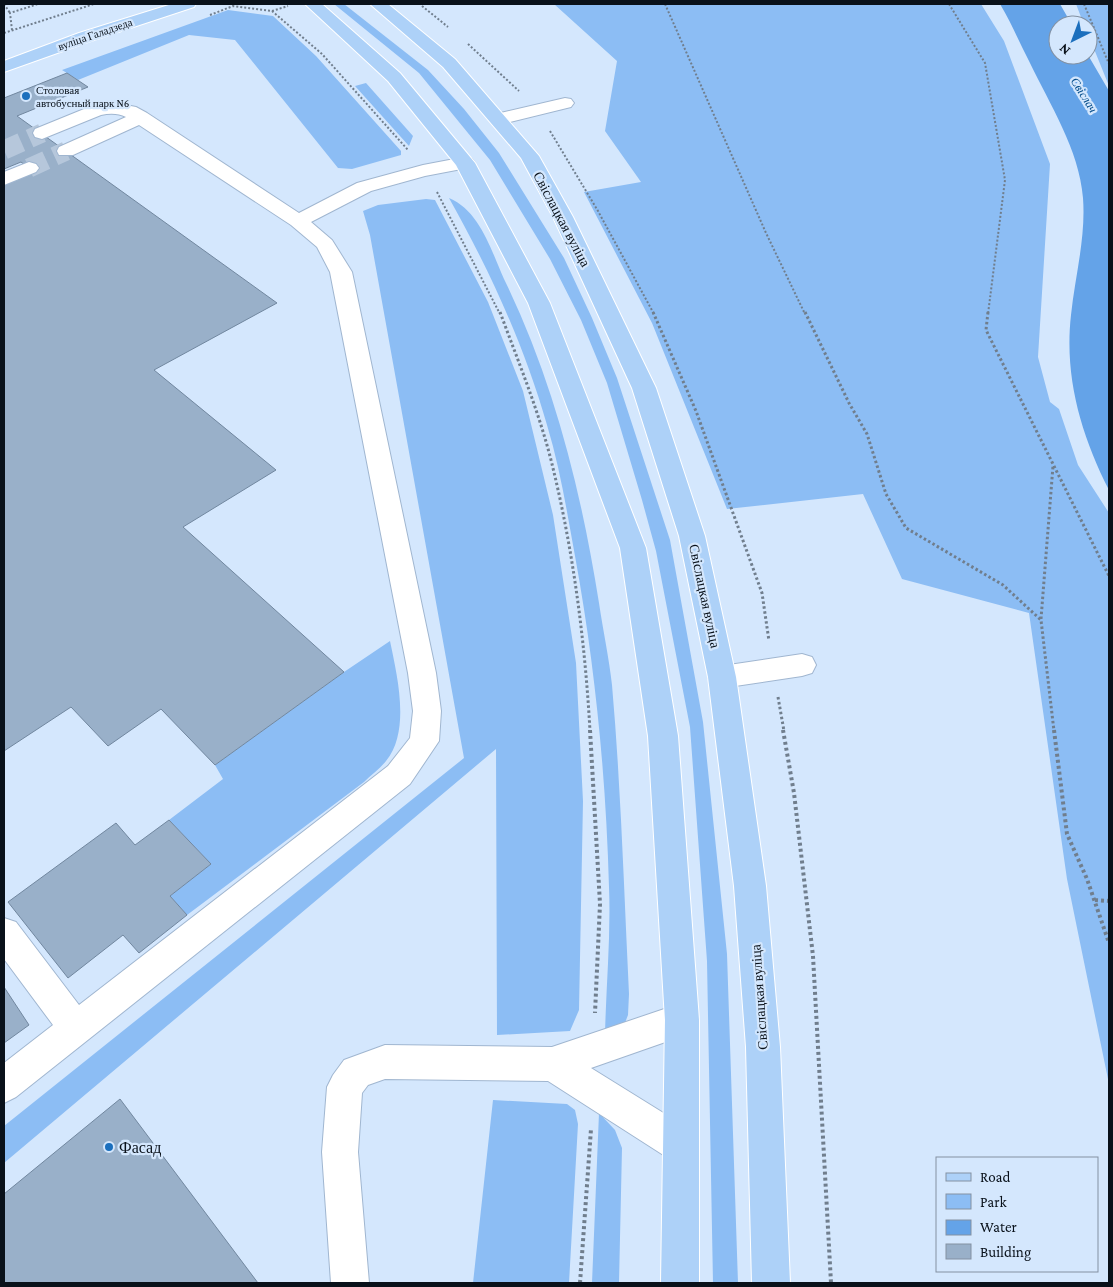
<svg xmlns="http://www.w3.org/2000/svg" width="1113" height="1287" font-family="'Crimson Pro',serif">
	<rect width="100%" height="100%" fill="#d4e7fd"/>
	<path fill="#8cbdf4" d="M334,4H344L428,70L464,109L499,153L564,258L592,318L617,378L670,540L703,722L727,954L738,1283H713L707,961L690,727L656,551L642,500L607,383L581,320L550,259L490,160L419,73Z
		M554,4H981L1004,41L1050,164L1038,357L1050,402L1059,409L1078,465L1109,513V1084L1067,879L1029,613L902,579L863,494L727,509L652,323L584,192L641,182L605,131L617,61Z
		M1076,4H1109V86L1088,34V25H1084Z
		M228,10L273,16L316,56L401,151V155L352,169L338,168L235,40L189,35L78,80L62,70Z
		M366,83L413,136L409,146L355,86Z
		M449,198C480,211 491,250 504,279C554,382 581,490 599,603C603,630 609,658 612,685C621,788 624,891 629,994L628,1015L623,1028L605,1035C606,986 611,936 609,887C606,776 595,665 575,556C567,512 560,468 547,425C524,345 490,271 449,198Z
		M426,199L435,200L488,302L523,391L553,515L576,663L583,801L579,1010L570,1031L497,1035L496,749L4,1163V1126L464,758L370,235L363,211L378,205Z
		M390,641C397,675 411,731 386,761C380,769 371,775 364,782L187,915L170,896L211,864L169,820L223,779L215,765L344,672Z
		M493,1100L567,1104L575,1110L578,1124L569,1283H473Z
		M599,1113L615,1130L622,1148L619,1283H592Z"/>
	<path fill="#64a3e8" d="M1000,4H1060L1072,25H1058V55H1088L1109,91V490C1081,435 1064,377 1071,315C1075,276 1086,238 1083,198C1079,149 1050,105 1029,61C1019,42 1011,22 1000,4Z"/>
	<path fill="#99b0c9" stroke="#71879f" d="M67,73L88,87L17,116L277,303L154,370L276,470L183,527L344,672L215,765L161,709L108,746L71,707L4,751V185L34,172L21,162L4,169V98Z
		M169,820L211,864L170,896L187,915L139,953L123,935L68,978L8,902L116,823L135,845Z
		M4,987L29,1025L4,1043Z
		M120,1099L258,1283H4V1194Z"/>
	<g fill="none" stroke-linecap="round" stroke-linejoin="round">
		<path stroke="#b6c7db" stroke-width="19" stroke-dasharray="19 9" stroke-linecap="butt" d="M4,150L42,133
			M29,168L66,151"/>
		<g stroke="#a0b6d0" stroke-width="2">
			<path id="minor" d="M565,98L571,99L574,103L571,107L498,125L492,123L489,119L492,115Z
				M110,102L136,107L147,113L299,213L357,183L423,165L465,157L472,159L475,163L472,167L425,176L371,191L311,222L332,240L352,272L436,673L441,711L439,741L410,784L16,1097L4,1103V1063L53,1025L4,959V918L16,922L79,1005L388,766L410,738L413,711L408,673L330,272L317,247L291,225L139,125L73,155H59L57,151L59,147L126,117C118,113 110,113 101,115L42,139L35,137L33,133L35,129L89,107Z
				M29,162L36,164L39,168L36,172L4,185V172Z
				M802,654L812,657L816,665L812,673L802,676L722,688L712,685L708,677L712,669L722,666Z
				M682,1003L694,1008L699,1020L694,1032L591,1068L694,1132L699,1145L694,1158L681,1163L668,1158L548,1081L385,1079L368,1085L362,1093L358,1152L369,1283H331L322,1152L327,1087L333,1075L344,1060L385,1045L552,1047Z"/>
		</g>
		<g stroke="#fff" stroke-width="2">
			<path id="major" d="M172,4H196L194,7L91,41L4,72V61L79,33Z
				M305,4H322L400,73L475,163L550,303L646,548L678,736L699,1020V1283H661L665,1020L648,736L620,548L528,303L456,165L388,81Z
				M370,4H388L455,59L539,156L573,217L656,388L705,536L736,677L766,886L780,1047L790,1283H752L746,1047L734,886L708,677L679,536L632,388L553,217L521,158L443,67Z"/>
		</g>
		<path stroke="#707e8d" stroke-width="2" stroke-dasharray="2 2" stroke-linecap="butt" d="M4,4L10,13
			M665,4L766,233L805,314
			M949,4L985,63L1005,180L988,314
			M1084,4L1109,64
			M422,6L448,27
			M272,11L288,6
			M210,15L233,6L272,11L322,54L408,150
			M12,30L10,13L38,4
			M4,33L94,4
			M468,44L519,91
			M550,131L598,211L654,314
			M437,192L500,314"/>
		<path stroke="#707e8d" stroke-width="3" stroke-dasharray="2.5 2.5" stroke-linecap="butt" d="M500,312C518,361 538,409 551,460C573,548 585,641 590,731
			M653,312L696,411L762,593L769,641
			M805,312L849,403L867,434L886,494L906,528L1003,585L1041,620L1054,731
			M988,312L986,330L1109,576
			M1041,619L1053,466
			M778,697L784,731"/>
		<path stroke="#707e8d" stroke-width="4" stroke-dasharray="3 3" stroke-linecap="butt" d="M590,730L600,904L595,1013
			M783,730L794,793L813,956L831,1283
			M1054,730L1067,834L1087,879L1109,943
			M1095,900L1109,901
			M580,1283L591,1129"/>
		<use href="#minor" fill="#fff" fill-rule="evenodd"/>
		<use href="#major" fill="#add1f8" fill-rule="evenodd"/>
	</g>
	<g fill="#1b6fbd" stroke="#d4e7fd" stroke-width="2">
		<circle cx="26" cy="96" r="5"/>
		<circle cx="109" cy="1147" r="5"/>
	</g>
	<g text-anchor="middle" stroke-width="4.5" stroke-linejoin="round" paint-order="stroke">
		<g font-size="11" fill="#09111a" stroke="#d4e7fd">
			<text transform="translate(95 34) rotate(-19)" y="4">вуліца Галадзеда</text>
		</g>
		<g font-size="11" fill="#09111a" stroke="#d4e7fd" text-anchor="start">
			<text x="36" y="94">Столовая<tspan x="36" dy="13">автобусный парк N6</tspan></text>
		</g>
		<g font-size="12" font-style="italic" fill="#034c8a" stroke="#d4e7fd">
			<text transform="translate(1084 95) rotate(58)" y="4">Свіслач</text>
		</g>
		<g font-size="14" fill="#09111a" stroke="#d4e7fd">
			<text transform="translate(562 219) rotate(62)" y="5">Свіслацкая вуліца</text>
			<text transform="translate(705 596) rotate(78)" y="5">Свіслацкая вуліца</text>
			<text transform="translate(759 997) rotate(-94)" y="5">Свіслацкая вуліца</text>
		</g>
		<g font-size="16" fill="#09111a" stroke="#d4e7fd" text-anchor="start">
			<text x="119" y="1153">Фасад</text>
		</g>
	</g>
	<rect width="1113" height="1287" fill="none" stroke="#09111a" stroke-width="10"/>
	<rect x="936" y="1157" width="162" height="115" fill="#d4e7fd" stroke="#8391a2"/>
	<rect x="946" y="1173" width="25" height="8" fill="#add1f8" stroke="#8391a2"/>
	<text x="980" y="1182" font-size="15" fill="#09111a">Road</text>
	<rect x="946" y="1194" width="25" height="15" fill="#8cbdf4" stroke="#8391a2"/>
	<text x="980" y="1207" font-size="15" fill="#09111a">Park</text>
	<rect x="946" y="1220" width="25" height="15" fill="#64a3e8" stroke="#8391a2"/>
	<text x="980" y="1232" font-size="15" fill="#09111a">Water</text>
	<rect x="946" y="1244" width="25" height="15" fill="#99b0c9" stroke="#8391a2"/>
	<text x="980" y="1257" font-size="15" fill="#09111a">Building</text>
	<g transform="translate(1073 40) rotate(222)"><circle r="24" fill="#d4e7fd" stroke="#8391a2"/>
	<path d="M0-4L9 19L0 12L-9 19Z" fill="#1b6fbd"/>
	<text y="-8" font-size="14" font-weight="bold" text-anchor="middle" fill="#09111a">N</text>
	</g>
</svg>
